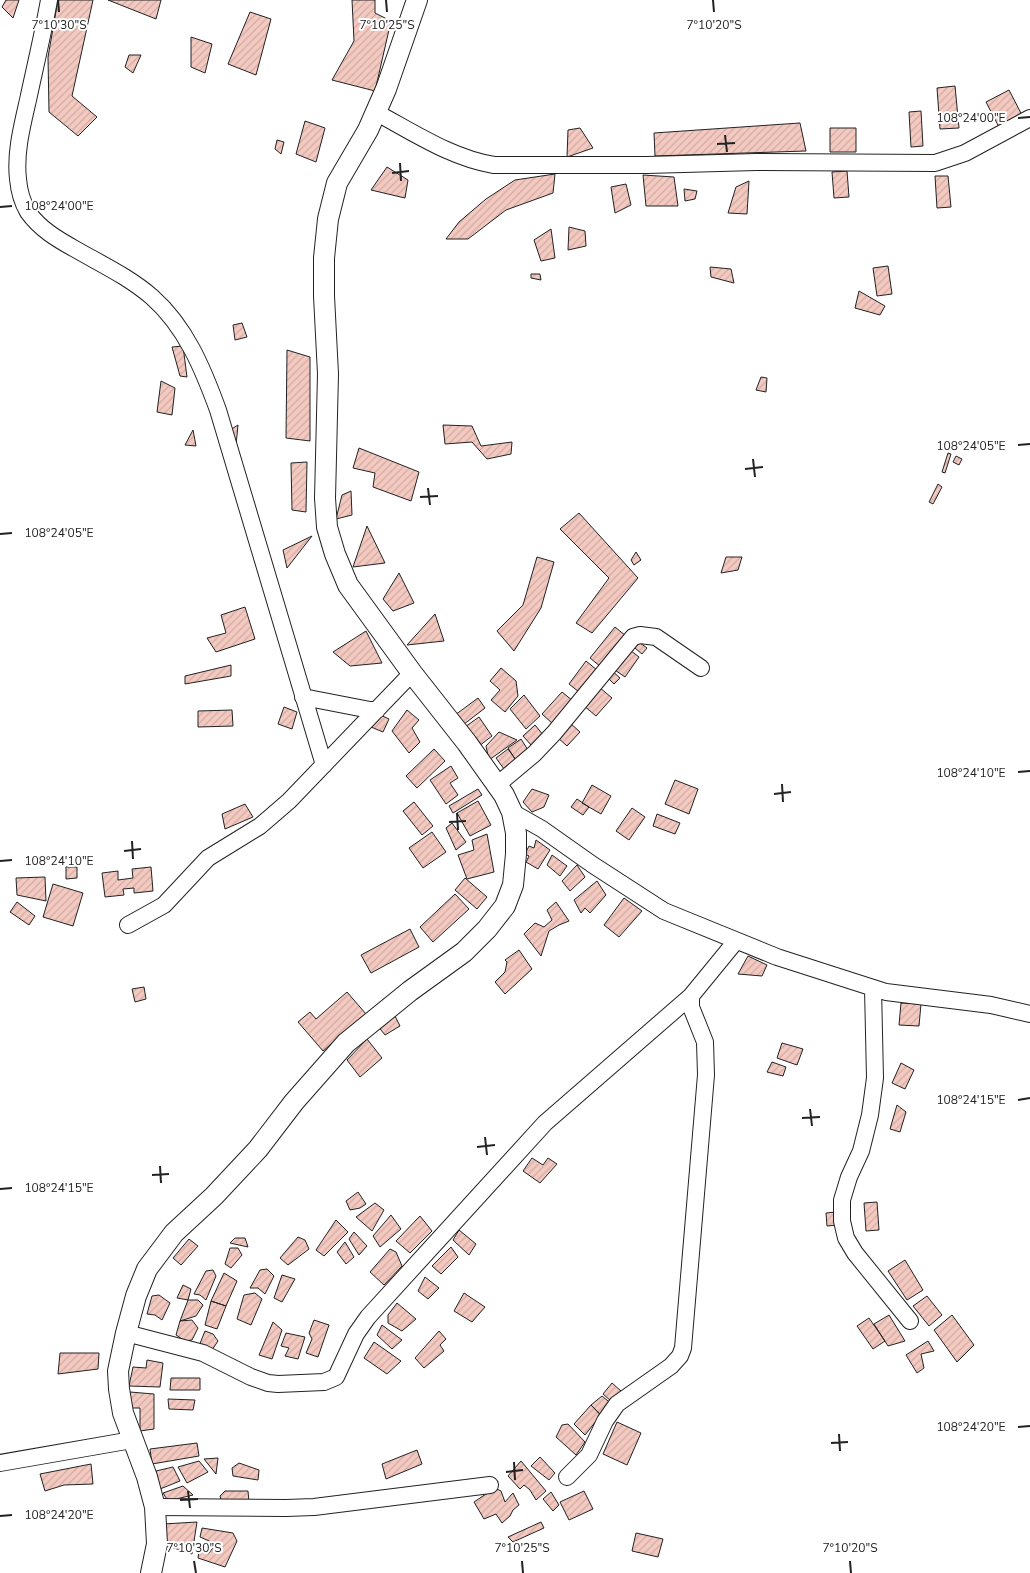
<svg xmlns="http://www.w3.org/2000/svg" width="1030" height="1573" font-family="'Nunito Sans',sans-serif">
	<defs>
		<pattern id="building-hatch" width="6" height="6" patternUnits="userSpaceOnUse" patternTransform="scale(1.25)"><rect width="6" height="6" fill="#f3c9c0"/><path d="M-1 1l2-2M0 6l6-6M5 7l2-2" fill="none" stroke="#d0aca5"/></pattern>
	</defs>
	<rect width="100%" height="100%" fill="#fff"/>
	<path fill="url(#building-hatch)" stroke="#222" d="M6,0H19L13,18L2,7Z
		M58,0H93L72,96L97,117L78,136L49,112L48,57Z
		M108,0H161L156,19Z
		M352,0H375V13L391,21L375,91L332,80L354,41Z
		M250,12L271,19L256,75L228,64Z
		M191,37L212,44L205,73L191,67Z
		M129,55H141L133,73L125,67Z
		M955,86L959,128L940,129L937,88Z
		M1009,90L1023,117L1000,129L986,102Z
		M921,111L923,146L911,147L909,112Z
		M305,121L325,128L316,162L296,154Z
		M800,123L806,151L655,156L654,133Z
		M580,128L593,148L567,157L568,130Z
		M830,128H856V152H830Z
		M277,140L284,142L281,154L275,149Z
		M387,167L408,180L405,198L371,190Z
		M847,171L849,197L834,198L832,172Z
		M555,174L553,193L506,210L468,239H446L459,222L486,199L515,180Z
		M643,175L674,177L678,206H646Z
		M935,176H948L951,207L937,208Z
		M749,181L747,214L728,213L736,187Z
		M626,184L631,205L615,213L611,187Z
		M684,189L697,191L695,199L685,201Z
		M569,227L585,231L586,246L568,250Z
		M551,229L555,258L541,261L534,240Z
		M888,266L892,294L877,296L873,268Z
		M710,267L731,269L734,283L711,277Z
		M531,274H540L541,280L531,278Z
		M859,291L885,306L880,315L855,308Z
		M242,323L247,337L235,340L233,325Z
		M183,346L187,377L180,376L172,347Z
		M287,350L310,357V441L286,438Z
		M761,377L767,378L766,392L756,390Z
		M161,381L175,388L172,415L157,412Z
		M238,425L236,445L230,430Z
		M443,425L472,426L481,446L512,442L511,454L487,459L472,442L445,444Z
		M193,430L196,446L185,445Z
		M359,448L419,472L411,501L373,487L375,473L353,468Z
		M948,453L951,454L945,473L942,472Z
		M956,456L962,459L959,465L953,462Z
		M307,462L306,512L292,510L291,463Z
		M938,484L942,487L933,504L929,502Z
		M351,491L352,515L336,519L342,495Z
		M579,513L638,578L592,633L576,623L609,578L560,529Z
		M367,526L385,563L353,567Z
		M312,536L287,568L283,550Z
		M636,552L641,560L634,565L631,560Z
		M537,557L554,562L541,608L514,651L497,631L523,605Z
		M726,557H742L738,570L721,573Z
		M399,573L414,603L393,611L383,599Z
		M245,607L255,639L216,652L207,638L226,633L221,615Z
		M435,614L444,641L407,645Z
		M615,627L626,636L601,667L590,658Z
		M366,631L382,663L350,666L333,652Z
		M633,638L647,648L642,654L629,643Z
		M626,647L639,657L625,677L612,668Z
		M586,661L597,670L579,692L569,684Z
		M231,665V676L185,684V676Z
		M501,668L516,681L518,696L505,712L491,700L500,690L490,681Z
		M610,669L620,678L614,684L605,675Z
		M599,687L612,698L596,716L583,705Z
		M562,692L573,701L553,724L542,714Z
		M524,695L540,716L526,729L510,709Z
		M478,698L485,708L459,728L451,718Z
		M284,707L297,712L292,729L278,724Z
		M232,710L233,726L198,727V711Z
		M370,710L389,719L383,732L364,724Z
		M407,710L419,720L412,728L420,742L409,753L392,731Z
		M479,717L492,736L479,746L465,727Z
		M570,723L580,732L567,746L557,737Z
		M535,725L544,736L532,746L523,736Z
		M499,732L517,740L489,760L486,746Z
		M521,739L528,750L515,759L508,748Z
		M434,749L445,761L417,788L406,776Z
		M508,749L516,760L504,769L496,758Z
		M451,766L458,778L450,783L458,795L446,804L430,780Z
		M675,780L698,789L689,814L665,804Z
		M592,785L611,796L601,814L582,803Z
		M478,789L482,795L453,813L449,806Z
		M532,789L549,795L544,807L532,812L523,802Z
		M577,799L589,807L583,815L571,807Z
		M478,801L491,825L470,836L457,813Z
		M414,802L433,826L422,835L403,811Z
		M245,804L253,817L225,829L222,814Z
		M632,808L645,817L629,840L616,831Z
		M657,814L680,823L675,834L653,826Z
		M452,823L466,842L456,850L446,828Z
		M432,832L446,852L423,868L409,848Z
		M487,834L494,872L467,879L458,855L474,850L472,840Z
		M536,840L550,850L538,869L526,862L529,856L525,854L529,846L534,848Z
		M552,855L567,866L560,876L547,865Z
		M577,865L585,877L570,891L562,881Z
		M66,867H77V878L66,879Z
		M151,867L153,891L134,893V888L123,889L124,895L105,897L102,873L118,871V880L133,878L132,869Z
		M45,877L46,901L17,895L16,878Z
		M465,878L487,897L477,909L455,890Z
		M597,881L606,895L590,913L585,908L581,913L574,900Z
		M53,884L83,893L73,926L43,917Z
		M455,894L469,909L433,942L420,927Z
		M624,898L642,911L619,937L604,925Z
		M17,902L35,916L29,925L10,912Z
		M556,902L569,921L559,925L549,931L541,956L524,934L535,923L544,927L552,920L547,910Z
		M410,929L419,947L371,973L361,955Z
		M519,950L532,969L505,994L495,982L505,972L507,962L505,960Z
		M748,956L767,965L762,976L738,974Z
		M144,987L146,999L135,1002L132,989Z
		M347,992L366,1014L323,1051L298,1022L310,1012L316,1019Z
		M901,1003L921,1004L919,1026L899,1025Z
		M393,1012L400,1026L385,1035L377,1025Z
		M367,1039L382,1058L360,1077L347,1060Z
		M782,1043L803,1049L797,1065L777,1058Z
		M772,1062L786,1067L783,1076L767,1072Z
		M901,1063L914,1070L905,1089L892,1083Z
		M897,1105L906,1112L900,1132L890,1129Z
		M532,1158L543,1165L548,1158L557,1164L540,1183L523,1171Z
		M358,1192L366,1204L360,1208L350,1210L346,1201Z
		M877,1202L879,1230L866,1231L864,1203Z
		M375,1203L384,1210L372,1231L356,1217Z
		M836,1212L838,1225L827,1226L826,1213Z
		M391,1215L401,1229L380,1247L373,1236Z
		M420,1216L432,1231L410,1253L396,1241Z
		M336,1220L348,1232L324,1256L316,1250Z
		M459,1230L476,1244L469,1255L453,1240Z
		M354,1232L367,1246L359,1255L349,1239Z
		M298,1237L305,1240L309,1249L288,1265L280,1258Z
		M235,1238H245L248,1247L230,1243Z
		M189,1239L198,1246L181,1265L173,1258Z
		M345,1242L354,1257L346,1264L337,1252Z
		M451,1247L458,1257L441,1274L432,1266Z
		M230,1248H238L242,1255L231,1268L225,1264Z
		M390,1249L396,1252L402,1266L384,1285L370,1272Z
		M905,1260L923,1290L907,1300L888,1271Z
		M267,1269L274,1276L265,1294L258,1288H250L260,1270Z
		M213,1270L216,1276L206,1300L200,1295L194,1294L206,1271Z
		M224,1273L237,1281L226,1306L211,1301Z
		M282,1275L295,1279L282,1302L274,1298Z
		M425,1277L439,1288L428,1299L418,1291Z
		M183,1285L191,1289L188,1300L177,1298Z
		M255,1293L262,1299L251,1325L237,1319L244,1295Z
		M464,1293L485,1307L472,1322L454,1311Z
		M159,1295L170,1303L162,1320L155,1315L147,1314L152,1296Z
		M927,1296L942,1315L929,1326L913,1306Z
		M188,1300H198L203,1305L196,1316L180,1321Z
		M211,1301L226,1306L217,1329L205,1325Z
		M397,1303L416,1319L402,1331L388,1323V1315Z
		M889,1315L905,1341L888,1346L874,1324Z
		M952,1315L974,1345L957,1362L934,1330Z
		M869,1318L885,1341L873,1349L857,1326Z
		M192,1320L198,1328L192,1340L185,1341L176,1335L180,1321Z
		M314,1320L329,1325L318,1357L306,1353L312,1339L309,1333Z
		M273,1322L282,1330L272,1359L259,1355Z
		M382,1325L402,1340L392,1349L377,1335Z
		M205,1331L213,1334L218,1341L212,1350L199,1346Z
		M439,1331L446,1339L440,1345L444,1351L424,1368L415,1358Z
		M286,1333L305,1337L298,1359L285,1356L289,1348L281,1346Z
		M928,1341L934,1351L921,1354L924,1368L917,1373L906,1355Z
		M374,1342L401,1361L387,1374L364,1358Z
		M60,1353H99L98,1369L58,1374Z
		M147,1360L163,1363L160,1387L129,1386L133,1367L146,1368Z
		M171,1378H200V1390H170Z
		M612,1383L630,1399L620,1409L603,1394Z
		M130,1392L154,1394V1429L140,1431V1408H129Z
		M602,1396L620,1411L608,1423L591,1405Z
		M168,1399L195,1400L193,1410L169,1409Z
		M591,1405L601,1415L585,1435L574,1424Z
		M617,1422L641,1433L627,1465L603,1454Z
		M568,1424L585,1442L576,1455L556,1437L562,1425Z
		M197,1443L199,1456L152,1464L150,1449Z
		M417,1450L422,1464L386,1479L382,1464Z
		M540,1457L555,1473L549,1480L531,1466Z
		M218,1458L216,1474L204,1459Z
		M199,1461L208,1472L187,1483L178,1467Z
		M521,1461L546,1491L536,1500L530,1490L524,1485L520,1489L508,1476Z
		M239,1463L259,1470L258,1480L233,1476L232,1468Z
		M91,1464L93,1484L64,1485L45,1491L40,1474Z
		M173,1467L180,1481L160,1489L156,1471Z
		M183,1486L193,1495L168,1501L163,1493Z
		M495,1488L501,1491L505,1502L513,1493L519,1505L513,1510L510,1516L502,1523L496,1514L484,1519L474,1502Z
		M225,1491H248L249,1502L222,1503L220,1496Z
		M584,1491L593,1509L569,1520L560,1502Z
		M551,1492L559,1505L553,1511L543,1499Z
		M197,1522L192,1554L165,1545L163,1524Z
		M541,1522L544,1528L513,1542L508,1537Z
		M202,1528L233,1533L237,1541L225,1567L198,1558L199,1550L209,1553L216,1544L200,1537Z
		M636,1533L663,1539L658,1557L632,1551Z"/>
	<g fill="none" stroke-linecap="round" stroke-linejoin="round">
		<g stroke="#222" stroke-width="18">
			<path id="minor" d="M49,0C43,34 35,67 28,100C22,126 15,153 18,179C19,190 22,202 28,212C40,229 57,239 75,249C101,264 129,277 152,297C186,327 203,369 218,410L324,765
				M375,112C413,132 451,158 494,165H647L756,162L935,163L965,153L1030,118
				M303,697L370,710H377
				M497,785L534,754L554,733L633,637L640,635L656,637L701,668
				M512,812L542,829L593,865L664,911L777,957L886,992L991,1005L1030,1014
				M128,925L164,905L208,858L260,826L289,801L412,673
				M873,988L875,1078L870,1115L861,1151L849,1177L842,1200V1221L846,1238L855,1253L910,1321
				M126,1333L203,1353L251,1377L268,1383L278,1384L324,1382L336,1377L356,1334L368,1317L545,1123L691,996
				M0,1463L132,1440
				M567,1477L589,1455L605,1421L617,1404L671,1366L680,1356L683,1348L706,1075L705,1042L691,1007V996L736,941
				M155,1507L286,1508L314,1507L490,1485"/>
		</g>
		<g stroke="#222" stroke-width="22">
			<path id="major" d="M151,1573L157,1544L155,1507L147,1477L123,1413L119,1389L118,1371L126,1333L136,1296L147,1269L174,1233L214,1196L258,1149L294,1102L346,1043L410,991L464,952L487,929L505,906L513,885L516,854V833L512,812L504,795L467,743L412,673L348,585L335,554L327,527L325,498L328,374L324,296V258L328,219L337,183L368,130L386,89L417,0"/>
		</g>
		<use href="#minor" stroke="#fff" stroke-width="16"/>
		<use href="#major" stroke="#fff" stroke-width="20"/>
	</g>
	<path fill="none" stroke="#222" stroke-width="2" d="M58,0L59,12M386,0L387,12M713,0L714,12M1018,118L1030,117M725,135L727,152M717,144L735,143M400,163L401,181M392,173L409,171M0,207L12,206M1018,445L1030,444M753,459L755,477M745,469L763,467M428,488L430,505M420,497L438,496M0,534L12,533M1018,772L1030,771M782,784L783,802M774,794L791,792M457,813L458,830M449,822L466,821M132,841L133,859M124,851L141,849M0,861L12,860M1018,1100L1030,1098M810,1109L812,1126M802,1118L820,1117M485,1137L487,1155M477,1147L495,1145M160,1166L161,1183M152,1175L169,1174M0,1189L12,1188M1018,1427L1030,1426M839,1434L840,1451M831,1443L848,1442M514,1462L515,1480M506,1472L523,1470M188,1491L190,1508M180,1500L198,1499M0,1516L12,1515M194,1561L196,1573M522,1561L523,1573M850,1561L851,1573"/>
	<g font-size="12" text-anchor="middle" fill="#222" stroke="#fff" stroke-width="4" stroke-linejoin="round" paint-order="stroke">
		<text x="59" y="29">7°10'30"S</text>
		<text x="387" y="29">7°10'25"S</text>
		<text x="714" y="29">7°10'20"S</text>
		<text x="971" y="122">108°24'00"E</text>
		<text x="59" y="210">108°24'00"E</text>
		<text x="971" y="450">108°24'05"E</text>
		<text x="59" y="537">108°24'05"E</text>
		<text x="971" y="777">108°24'10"E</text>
		<text x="59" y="865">108°24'10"E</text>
		<text x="971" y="1104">108°24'15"E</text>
		<text x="59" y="1192">108°24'15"E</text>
		<text x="971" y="1431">108°24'20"E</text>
		<text x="59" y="1519">108°24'20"E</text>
		<text x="194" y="1552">7°10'30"S</text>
		<text x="522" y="1552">7°10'25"S</text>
		<text x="850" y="1552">7°10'20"S</text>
	</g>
</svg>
